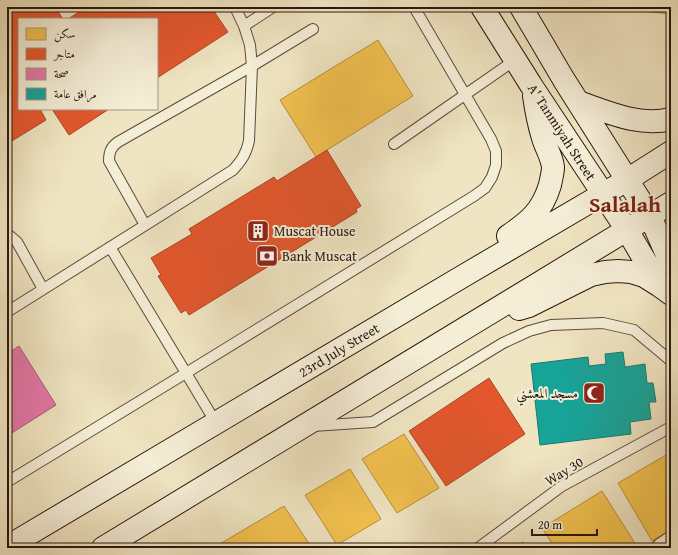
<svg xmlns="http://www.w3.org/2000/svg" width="678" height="555" font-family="'Gentium Book Plus',Amiri,serif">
	<rect width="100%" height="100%" fill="#f0e5c2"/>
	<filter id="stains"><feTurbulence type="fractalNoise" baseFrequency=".005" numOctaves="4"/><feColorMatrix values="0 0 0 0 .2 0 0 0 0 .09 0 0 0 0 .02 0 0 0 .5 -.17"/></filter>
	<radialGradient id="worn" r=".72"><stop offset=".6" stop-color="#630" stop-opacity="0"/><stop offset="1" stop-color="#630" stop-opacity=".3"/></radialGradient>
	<path fill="#f2c14e" stroke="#b68e3b" d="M638,7H671V14L641,11Z
		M378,40L413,96L316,157L280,100Z
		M404,434L439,488L397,513L362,459Z
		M666,455L671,463V530L652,541L618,483Z
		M350,469L381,519L337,545L305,495Z
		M602,491L638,548H555L542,528Z
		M284,506L312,548H213Z
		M523,542L526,548H513Z"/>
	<path fill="#e4572e" stroke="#ac4424" d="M7,7H55L63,19H19V109H40L46,120L7,144Z
		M87,7H211L228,32L157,78V19H68Z
		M52,109H109L69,135Z
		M327,150L361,206L356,209L357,212L189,315L186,310L181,313L158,276L161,275L151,258L192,234L189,229L274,177L277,181Z
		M489,378L525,434L446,486L409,431Z"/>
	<path fill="#e377a8" stroke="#ab5a7a" d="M19,346L56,405L7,436V354Z"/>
	<path fill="#17a398" stroke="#1c796f" d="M623,352L625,367L645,364L647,383H653L656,402H649L651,419L630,422L631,434L540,445L531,364L588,357L589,366L606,364L605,354Z"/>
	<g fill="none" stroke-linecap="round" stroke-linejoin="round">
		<g stroke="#5b4a3b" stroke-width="12">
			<path id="lane" d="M244,26L273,7
				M394,144L515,60
				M145,225L109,161C109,152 111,147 118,142L252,66L313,29
				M7,235L10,236L17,242L43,289
				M110,247L186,373L216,423
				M7,312L233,170C242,160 246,154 249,141L252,66L250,45L244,26L235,7
				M313,426L373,422L503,343L529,331L551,325L603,323L634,330L671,361
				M7,482L186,373L474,196L485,188L492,177L496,165V151L491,139L414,7
				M478,548L562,486L671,427"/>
		</g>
		<g stroke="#5b4a3b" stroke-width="22">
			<path id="street" d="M662,548L671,542"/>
		</g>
		<g stroke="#29170e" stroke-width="24">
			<path id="secondary" d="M482,7L531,85L627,230L660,286L671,294
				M521,7L564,80L650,216L671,264
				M578,102C608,112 639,127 671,119
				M508,236C530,221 542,211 550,185C551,179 553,173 553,167C552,157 546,148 543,138C539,125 536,110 534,96
				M519,309L529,306L591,275L605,272L618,271L631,272L644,276L660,286
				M7,547L465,275L627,180L671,152
				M103,548L671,203"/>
		</g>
		<use href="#lane" stroke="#f5eed7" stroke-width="10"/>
		<use href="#street" stroke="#f5eed7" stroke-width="20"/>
		<use href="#secondary" stroke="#f5eed7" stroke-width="22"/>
	</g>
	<defs>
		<g id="building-square" transform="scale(1.15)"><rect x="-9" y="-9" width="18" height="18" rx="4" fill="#8f2418" stroke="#f5eed7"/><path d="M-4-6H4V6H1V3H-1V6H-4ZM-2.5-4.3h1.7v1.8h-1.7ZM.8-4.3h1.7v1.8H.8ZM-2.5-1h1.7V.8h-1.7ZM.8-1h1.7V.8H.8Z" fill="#fff"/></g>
		<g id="bank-square" transform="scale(1.15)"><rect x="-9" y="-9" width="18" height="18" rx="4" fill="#8f2418" stroke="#f5eed7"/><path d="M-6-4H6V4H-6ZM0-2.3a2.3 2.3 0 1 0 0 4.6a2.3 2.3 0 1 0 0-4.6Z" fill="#fff"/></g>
		<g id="mosque-square" transform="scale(1.15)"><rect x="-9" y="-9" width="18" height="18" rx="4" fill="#8f2418" stroke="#f5eed7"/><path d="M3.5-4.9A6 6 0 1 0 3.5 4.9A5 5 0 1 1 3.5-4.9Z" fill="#fff"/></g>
	</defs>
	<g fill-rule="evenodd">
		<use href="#building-square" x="258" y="231"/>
		<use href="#bank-square" x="267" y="256"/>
		<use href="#mosque-square" x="594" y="393"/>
	</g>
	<g text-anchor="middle" stroke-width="4" stroke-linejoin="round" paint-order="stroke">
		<g font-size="14" fill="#29170e" stroke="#f5eed7">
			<text transform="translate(562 132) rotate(57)" y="5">A' Tanmiyah Street</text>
			<text transform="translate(339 350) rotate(-31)" y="5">23rd July Street</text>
			<text transform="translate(564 471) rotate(-31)" y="5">Way 30</text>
		</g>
		<g font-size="14" fill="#29170e" stroke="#f5eed7" text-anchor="start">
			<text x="274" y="236">Muscat House</text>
			<text x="282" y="261">Bank Muscat</text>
			<text x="578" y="398" text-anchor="end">مسجد المعشني</text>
		</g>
		<g font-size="22" font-weight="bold" fill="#7a1f14" stroke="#f5eed7">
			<text x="625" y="212">Salalah</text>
		</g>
	</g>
	<rect width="678" height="555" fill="none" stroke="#f0e5c2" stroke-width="24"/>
	<rect x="8" y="8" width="662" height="539" fill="none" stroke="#29170e" stroke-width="2"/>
	<rect x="12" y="12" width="654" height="531" fill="none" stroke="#29170e"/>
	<rect x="18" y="18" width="140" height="92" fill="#f5eed7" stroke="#a39887"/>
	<rect x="26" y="28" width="20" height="12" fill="#f2c14e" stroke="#a39887"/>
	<text x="54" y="38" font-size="12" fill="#29170e">سكن</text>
	<rect x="26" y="48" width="20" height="12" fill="#e4572e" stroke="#a39887"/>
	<text x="54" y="58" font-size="12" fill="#29170e">متاجر</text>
	<rect x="26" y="68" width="20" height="12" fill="#e377a8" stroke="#a39887"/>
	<text x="54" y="78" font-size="12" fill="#29170e">صحة</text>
	<rect x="26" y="88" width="20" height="12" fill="#17a398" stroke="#a39887"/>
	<text x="54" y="98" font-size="12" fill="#29170e">مرافق عامة</text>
	<path d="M532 529v6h65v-6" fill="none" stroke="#29170e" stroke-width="2"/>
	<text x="538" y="529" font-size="12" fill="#29170e" stroke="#f5eed7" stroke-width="3" paint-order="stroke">20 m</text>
	<rect width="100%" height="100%" filter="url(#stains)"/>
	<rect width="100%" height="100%" fill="url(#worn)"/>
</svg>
